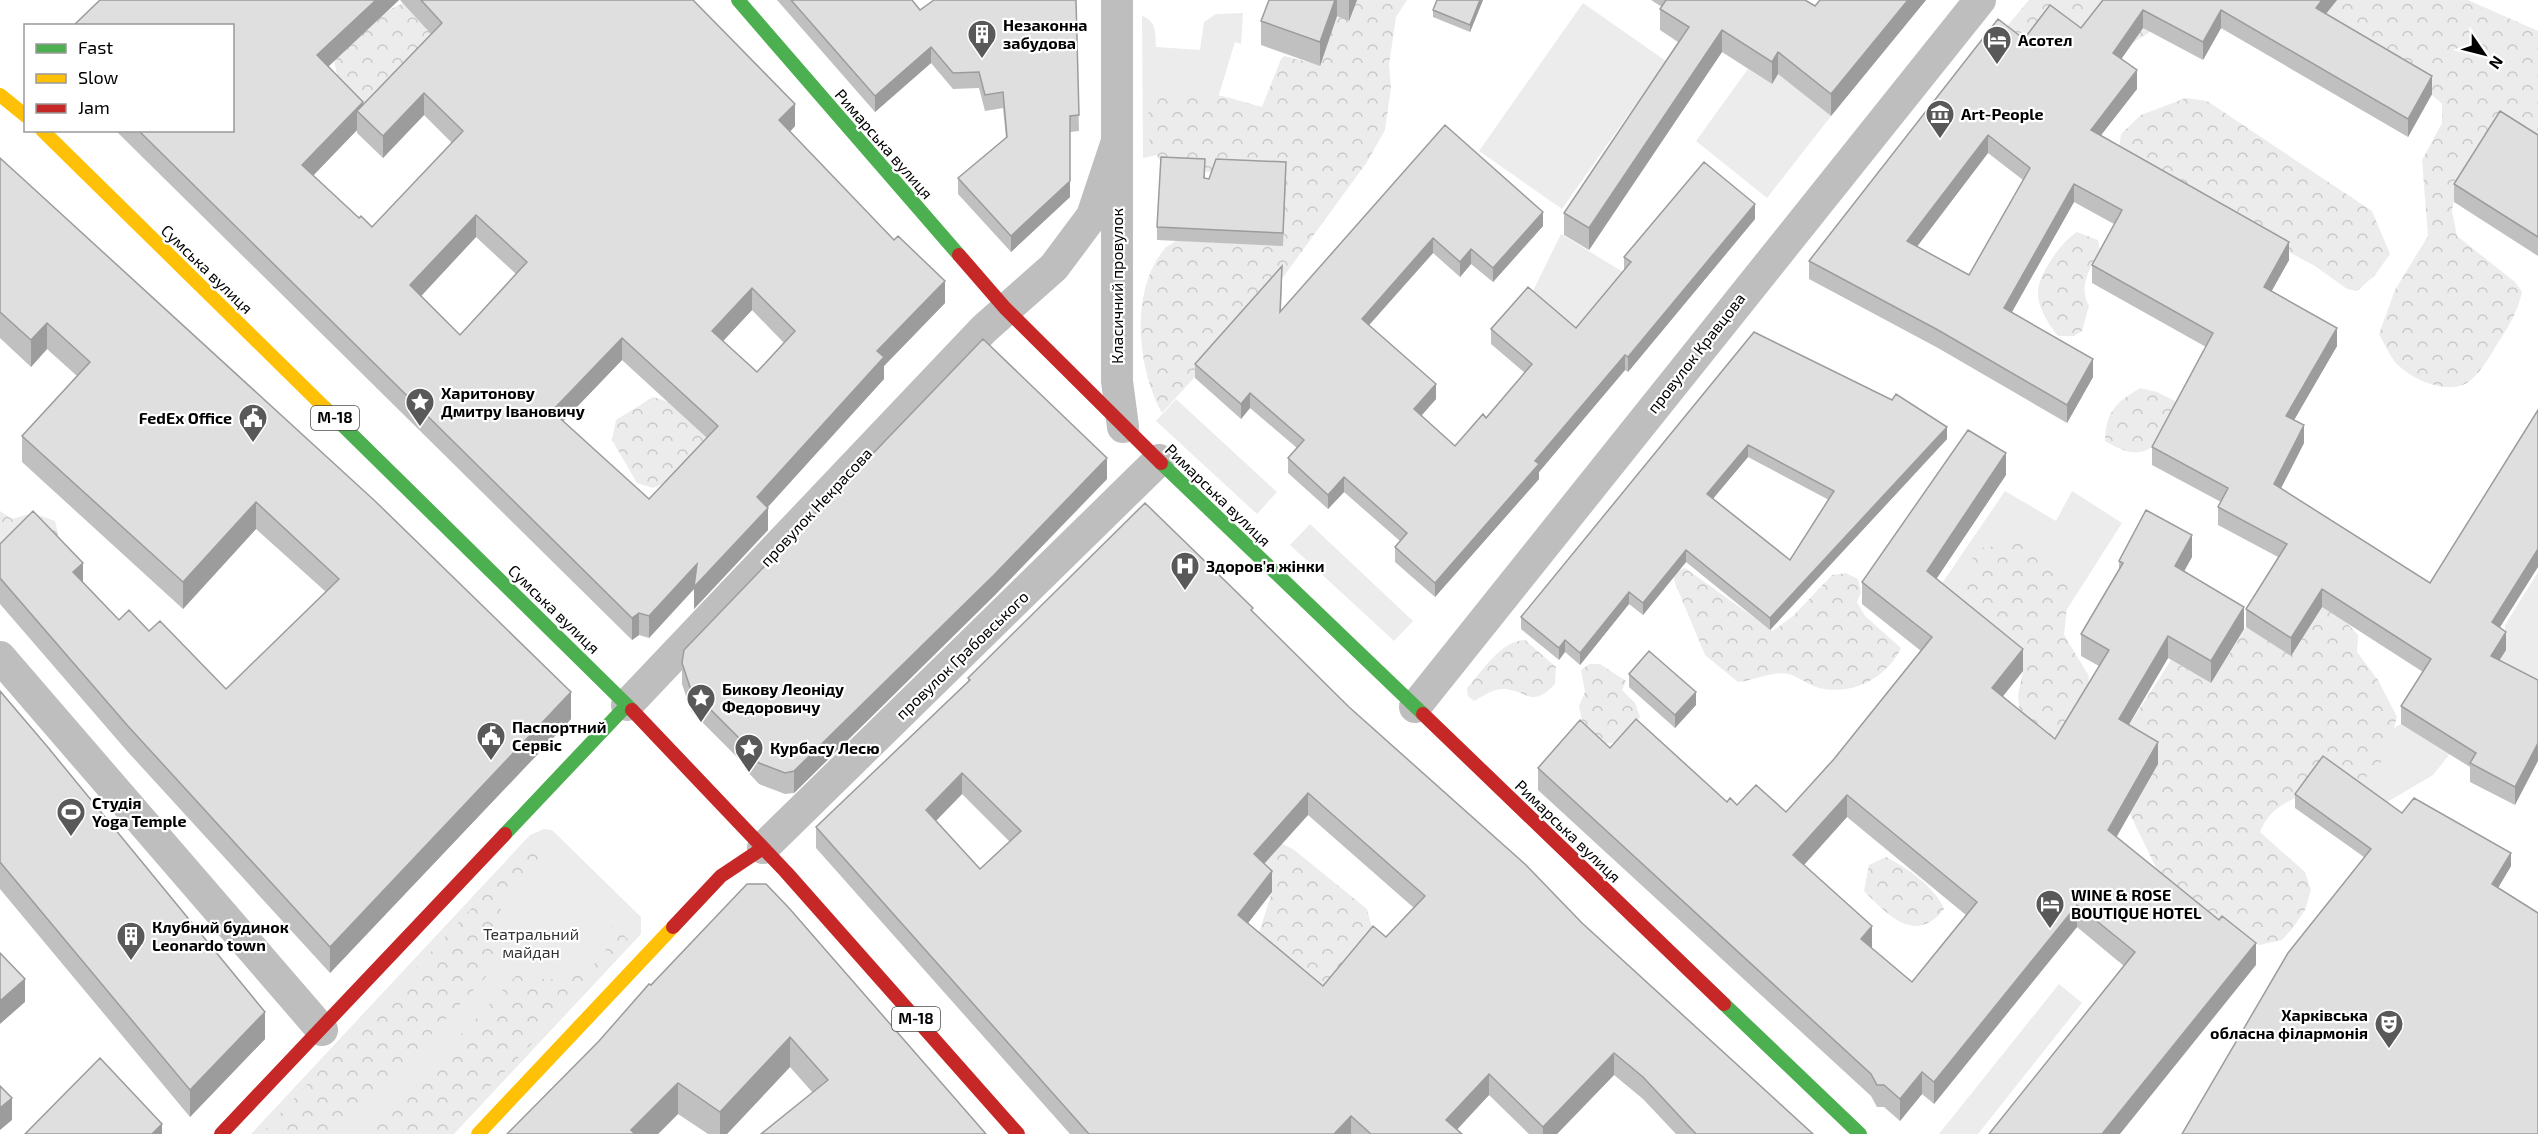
<svg xmlns="http://www.w3.org/2000/svg" width="2538" height="1134" font-family="'Exo 2',sans-serif">
	<defs>
		<pattern id="forest-crowns" width="20" height="18" patternUnits="userSpaceOnUse" patternTransform="scale(1.5)"><rect width="20" height="18" fill="#ececec"/><path d="M2 6a3 3 0 1 1 6 0M12 15a3 3 0 1 1 6 0" fill="none" stroke="#c9c9c9"/></pattern>
	</defs>
	<rect width="100%" height="100%" fill="#fff"/>
	<path fill="#ececec" d="M1583,3L1666,61L1562,209L1479,151Z
		M1243,13L1241,44L1235,42L1198,163L1160,167L1161,154L1143,158L1142,16C1157,21 1155,33 1156,47L1200,50L1204,22L1216,14Z
		M1748,69L1772,84L1778,74L1831,116L1767,198L1696,141Z
		M1561,234L1631,277L1583,334L1528,301Z
		M1176,399L1277,492L1257,514L1156,421Z
		M2005,491L2056,521L2072,491L2122,523L2052,633L1934,595Z
		M1310,524L1413,621L1394,641L1290,545Z
		M2538,572V696L2509,680L2433,775L2377,808L2323,769L2401,724L2443,749L2506,650L2505,625Z
		M544,829L552,830L641,917V934L454,1134H251L530,835Z
		M2059,984L2082,1003L1978,1134H1939Z"/>
	<path fill="url(#forest-crowns)" d="M409,0H444L425,60L368,109L341,93L334,60L387,11Z
		M1357,0H1407L1396,17L1389,65L1391,88L1385,130L1367,162L1273,291L1162,413C1137,368 1129,289 1166,247L1286,176L1168,170C1155,156 1146,141 1147,121C1151,68 1231,99 1262,107L1281,59L1284,56L1320,65L1337,16Z
		M2029,0H2468L2538,31V150L2455,193L2452,211L2457,236L2515,282L2522,292C2518,312 2507,329 2496,346C2489,358 2479,375 2467,383C2446,395 2410,379 2395,362C2389,354 2384,343 2379,334L2395,290L2428,236L2422,160L2442,123V104L2432,95L2402,102L2253,32L2163,24L2107,59L1998,37Z
		M2186,98L2207,101L2372,211L2390,254L2375,275L2357,291L2347,289L2315,266L2236,224L2119,148L2121,134L2141,115Z
		M2077,232L2098,240L2100,250C2090,269 2078,285 2089,306L2082,331L2074,336H2058C2050,326 2038,308 2038,294C2037,275 2062,241 2077,232Z
		M2140,388L2157,392L2177,402C2160,441 2151,469 2105,441C2106,412 2115,403 2140,388Z
		M653,397L672,403L707,438L671,481L653,488L637,483L612,440L616,420Z
		M0,511L12,519L33,513L55,521L59,538L42,547L0,549Z
		M2017,543C2045,549 2058,559 2073,583L2068,597L2064,635L2089,676L2087,698L2056,751L2020,720L2018,695L2023,671L1958,599C1958,578 1967,564 1981,548Z
		M1685,568L1773,631L1794,615L1832,575L1846,573L1858,579L1861,592L1857,602L1865,616L1901,648C1887,677 1856,694 1824,689C1811,687 1801,678 1789,674C1774,670 1753,681 1738,682L1705,655L1675,583L1673,573Z
		M2322,607L2347,623L2358,635L2357,652L2378,680L2397,717C2391,736 2387,761 2370,775C2333,793 2277,788 2260,832L2305,872L2311,890L2305,910L2292,929L2282,940L2259,945L2217,929L2163,882L2129,812L2119,741L2171,660L2211,683L2246,627L2294,652Z
		M1525,640L1556,667L1555,684C1532,708 1530,692 1505,689C1494,688 1483,696 1474,701L1468,696L1467,688C1483,671 1500,641 1525,640Z
		M1589,664H1600L1626,681L1622,690L1635,703L1640,717C1631,734 1623,743 1603,744L1583,726L1579,706L1585,692L1581,670Z
		M1265,836L1293,849L1367,909L1374,936L1330,993L1257,939L1272,892L1256,877Z
		M529,847L550,867L534,869L520,876L504,895L496,930L502,952L498,962L484,979L337,1134H261Z
		M1886,857C1906,867 1936,888 1944,909C1915,946 1887,914 1864,891L1869,865Z
		M614,925L630,942L625,948L444,1134H367L516,976L522,971C555,994 614,968 611,927Z"/>
	<g fill="none" stroke-linecap="round" stroke-linejoin="round">
		<path stroke="#bebebe" stroke-width="32" d="M1117,0V381L1123,427
			M0,657L322,1030
			M627,705L984,329L1054,267L1092,216L1116,144
			M1415,707L1980,0
			M763,848L1159,460"/>
		<path stroke="#4caf50" stroke-width="14" d="M738,0L959,255
			M325,408L632,710
			M1161,463L1423,714
			M505,834L627,705
			M1724,1004L1860,1134"/>
		<path stroke="#ffc107" stroke-width="14" d="M0,95L26,116
			M42,130L325,408
			M478,1134L673,927"/>
		<path stroke="#c62828" stroke-width="14" d="M959,255L1005,308L1161,463
			M632,710L786,872L1018,1134
			M1423,714L1724,1004
			M673,927L721,876L763,848
			M221,1134L505,834"/>
	</g>
	<path fill="#c0c0c0" fill-rule="evenodd" d="M100,0H399L328,67L363,105L431,34L400,0H693L795,126L790,132L894,240L945,303L884,366V379L767,507L768,530L694,609V589L649,638L639,635L632,640L115,130H232ZM424,115L452,143L372,227L359,218L313,176L357,130V133L383,158ZM476,237L516,274L460,335L421,296ZM752,310L784,343L757,372L723,341ZM622,360L707,438L649,499L563,421Z
		M777,0H912L920,10L1076,0L1079,131L1070,132V197L1011,252L958,194V178L1006,138L1003,108L985,111L979,88L953,89L931,63L875,112Z
		M1269,0H1357L1349,21L1337,16L1320,66L1261,45V21Z
		M1483,0L1470,32L1433,17V10Z
		M1651,0H1805L1815,6L1820,0H1926L1831,116L1778,74L1772,84L1722,52L1589,250L1564,235V213L1678,42L1660,30V9L1662,7Z
		M2103,0H2337L2326,14L2432,94L2408,137L2221,28L2203,60L2143,28L2121,59L2137,89L2101,135L2289,260L2271,291L2337,346L2294,420L2304,443L2281,488L2500,628L2506,650L2499,660L2538,680L2515,805L2470,782V767L2401,724V706L2423,672L2322,607L2291,656L2246,627V609L2278,557L2218,525V507L2221,502L2152,465V447L2206,347L2092,283V265L2114,224L2074,202L2012,312L2093,377L2067,423L1938,348L1809,279V261L2024,39L2081,28ZM1988,153L2023,180L1969,275L1916,247Z
		M1445,125L1543,226L1493,282L1471,264L1460,277L1433,253L1369,325L1436,399L1421,416L1455,446L1486,418L1525,373L1491,344V329L1576,328L1624,271V257L1755,219L1628,372L1625,370L1539,472V479L1435,597L1395,562V547L1400,541L1344,492L1328,509L1288,473V458L1297,448L1250,408L1241,419L1195,378V364L1282,281L1281,311Z
		M2538,135V256L2454,202V184Z
		M0,158L571,719L330,973L127,751L0,604V544L83,582L119,620L149,631L226,689L326,592L256,529L183,609L22,462V436L77,376L47,349L31,367L0,338Z
		M1205,172V178L1209,179L1286,176L1283,246L1157,240V227Z
		M1754,332L1947,439L1770,630L1686,562L1643,615L1629,604L1580,665L1565,652L1559,660L1521,629V617ZM1748,457L1829,500L1790,560L1713,498Z
		M2006,475L1936,579L2023,671L2003,696L2055,739L2099,666L2081,656V634L2119,570V561L2192,557L2184,571L2244,629L2211,683L2168,658L2129,725L2158,764L2116,837L2256,965L2124,966L2077,927L1934,1104L1922,1094L1900,1121L1884,1107H1877L1871,1096L1538,790V768L1610,748L1727,802L1737,805L1786,812L1834,759L1921,651L1862,604V582ZM1847,817L1966,915L1912,982L1872,948L1804,865Z
		M1107,479L994,596L794,793L785,794L759,784L745,769V765L691,711L682,684V663Z
		M1253,612L1349,707L1582,923L1813,1134H1676L1643,1099L1614,1075L1557,1134H1529L1489,1095L1457,1129L1462,1134H1070L816,848V827L968,681V678ZM962,794L1010,842L980,869L936,821ZM1308,815L1414,908L1386,937L1323,986L1248,923L1272,892L1264,864Z
		M1629,674L1696,705L1675,728L1629,687Z
		M0,691L265,1039L190,1117L0,889Z
		M2295,794L2402,813L2511,866L2498,888L2364,857L2295,808Z
		M747,884L986,1134L813,1093L790,1067L727,1134H708L678,1114L658,1134H507L599,1041Z"/>
	<path fill="#9c9c9c" d="M376,0H399L317,77V55Z
		M1335,0H1337V16L1320,66V42Z
		M1349,0H1357L1349,21Z
		M1480,0H1483L1470,32V25Z
		M1908,0H1926L1831,116V94Z
		M2322,0H2337L2316,26V8Z
		M2143,10V28L2113,71V53Z
		M2221,10V28L2203,60V42Z
		M1722,30V52L1589,250V228Z
		M931,47V63L875,112V96Z
		M1778,52V74L1772,84V62Z
		M2137,70V89L2091,148V130Z
		M2432,76V94L2408,137V119Z
		M424,93V115L383,158V136Z
		M363,102V117L357,111V130L302,187V165Z
		M795,104V126L779,143V120Z
		M1070,132V197L1011,252V236Z
		M1988,135V153L1907,260V241Z
		M2074,184V202L2004,326V308Z
		M1755,204V219L1628,372V357Z
		M1543,212V226L1493,282V268Z
		M476,215V237L410,308V285Z
		M1433,238V253L1362,333V319Z
		M2289,242V260L2264,305V287Z
		M1471,249V264L1460,277V262Z
		M945,281V303L884,366V379L757,519V497L877,351Z
		M752,288V310L712,353V331Z
		M47,323V349L31,367V340Z
		M2337,328V346L2286,434V416Z
		M622,338V360L552,433V411Z
		M1625,355V370L1539,472V479L1435,597V583L1535,461Z
		M2093,359V377L2067,423V405Z
		M1436,384V399L1414,424V409Z
		M1250,393V408L1241,419V404Z
		M2304,425V443L2274,502V484Z
		M1947,427V439L1770,630V618Z
		M1748,445V457L1707,506V494Z
		M2006,453V475L1927,593V571Z
		M1107,458V479L994,596L794,793V771Z
		M1344,477V492L1328,509V495Z
		M256,502V529L183,609V582Z
		M768,508V530L694,609V589L649,638V616L697,564Z
		M2192,535V557L2175,588V566Z
		M2538,549V567L2492,640V622Z
		M1686,550V562L1643,615V603Z
		M83,563V589L73,572Z
		M2322,589V607L2291,656V638Z
		M1629,592V604L1580,665V653Z
		M2244,607V629L2211,683V661Z
		M639,613V635L632,640V618Z
		M2506,632V650L2491,674V656Z
		M2168,636V658L2119,741V719Z
		M1565,640V652L1559,660V648Z
		M2023,649V671L1992,710V688Z
		M571,692V719L330,973V947Z
		M1696,692V705L1675,728V715Z
		M2158,742V764L2108,852V830Z
		M2538,743V761L2515,805V787Z
		M962,773V794L926,831V810Z
		M1308,793V815L1254,875V854Z
		M1847,795V817L1793,877V855Z
		M2511,853V866L2492,898V884Z
		M1272,871V892L1238,936V915Z
		M2077,905V927L1934,1104V1082Z
		M1872,926V948L1861,939Z
		M2256,943V965L2120,1134H2102Z
		M25,979V1002L0,1024V1001Z
		M265,1012V1039L190,1117V1090Z
		M790,1037V1067L727,1134H720V1112Z
		M1614,1053V1075L1557,1134H1543V1127Z
		M1922,1072V1094L1900,1121V1099Z
		M1489,1074V1095L1453,1134L1446,1120Z
		M678,1083V1114L658,1134H631V1130Z
		M12,1098V1120L0,1130V1108Z
		M1351,1116V1134H1334Z
		M162,1124V1134H152Z"/>
	<path fill="#dfdfdf" stroke="#9c9c9c" stroke-width="1.5" fill-rule="evenodd" d="M100,0H376L317,55L363,102L302,165L359,218L361,216L372,227L463,131L424,93L383,136L357,111L442,23L421,0H693L795,104L779,120L894,240L898,236L945,281L877,351L884,357L757,497L768,508L694,587L697,564L649,616L639,613L632,618L138,130H232V26H73ZM476,215L527,262L460,335L410,285ZM752,288L795,331L757,372L712,331ZM622,338L718,426L649,499L552,411Z
		M791,0H912L920,10L934,0H1076L1079,115L1070,116V181L1011,236L958,178L1007,137L1003,92L985,95L979,72L953,73L931,47L875,96Z
		M1269,0H1335L1320,42L1261,21Z
		M1437,0H1480L1470,25L1433,10Z
		M1666,0H1805L1815,6L1820,0H1908L1831,94L1778,52L1772,62L1722,30L1589,228L1564,213L1689,27L1660,9Z
		M2103,0H2322L2316,8L2432,76L2408,119L2221,10L2203,42L2143,10L2113,53L2137,70L2091,130L2289,242L2264,287L2337,328L2286,416L2304,425L2274,484L2430,583L2538,410V549L2492,622L2506,632L2491,656L2538,680V743L2515,787L2470,763L2476,753L2401,706L2431,659L2322,589L2291,638L2246,609L2287,544L2218,507L2228,488L2152,447L2213,333L2092,265L2122,210L2074,184L2004,308L2093,359L2067,405L1938,330L1809,261L1998,19L2024,39L2050,5L2081,28ZM1988,135L2030,168L1969,275L1907,241Z
		M2500,111L2538,135V237L2454,184Z
		M1445,125L1543,212L1493,268L1471,249L1460,262L1433,238L1362,319L1436,384L1414,409L1455,446L1483,414L1486,418L1532,364L1491,329L1528,287L1576,328L1631,262L1624,257L1704,162L1755,204L1628,357L1625,355L1535,461L1539,464L1435,583L1395,547L1407,533L1344,477L1328,495L1288,458L1304,440L1250,393L1241,404L1195,364L1282,266L1280,312Z
		M1161,157L1205,159L1204,178L1209,179L1216,159L1286,162L1283,233L1157,227Z
		M0,158L22,178L375,501L571,692L330,947L127,725L0,578V544L33,511L83,563L73,572L119,620L129,610L149,631L160,621L226,689L339,579L256,502L183,582L22,436L90,362L47,323L31,340L0,312Z
		M1754,332L1892,400L1896,394L1947,427L1770,618L1686,550L1643,603L1629,592L1580,653L1565,640L1559,648L1521,617ZM1748,445L1834,491L1790,560L1707,494Z
		M983,339L1107,458L994,575L794,771L785,773L759,763L745,748L747,746L691,690L682,663L684,650Z
		M1968,430L2006,453L1927,571L2023,649L1992,688L2055,739L2109,650L2081,634L2123,563L2119,561L2146,510L2192,535L2175,566L2244,607L2211,661L2168,636L2119,719L2158,742L2108,830L2219,920L2222,916L2256,943L2102,1134H1989L2135,952L2077,905L1934,1082L1922,1072L1900,1099L1884,1085H1877L1871,1074L1538,768L1580,720L1610,748L1636,719L1727,802L1730,798L1737,805L1756,785L1786,812L1834,759L1932,637L1862,582ZM1847,795L1977,902L1912,982L1861,939L1872,926L1793,855Z
		M1145,503L1253,608L1251,610L1349,707L1526,865L1582,923L1813,1134H1696L1643,1077L1614,1053L1543,1127L1489,1074L1446,1120L1462,1134H1371L1351,1116L1334,1134H1089L816,827L970,680L968,678ZM962,773L1021,831L980,869L926,810ZM1308,793L1425,896L1386,937L1373,926L1323,986L1238,915L1272,871L1254,854Z
		M1649,651L1696,692L1675,715L1629,674Z
		M0,691L46,745L265,1012L190,1090L0,862Z
		M2323,756L2402,813L2414,798L2511,853L2492,884L2538,913V1134H2182L2288,953L2371,849L2295,794Z
		M747,884H766L789,908L986,1134H761L828,1080L790,1037L720,1112L678,1083L631,1130L635,1134H507L599,1041L649,984L651,985Z
		M0,953L25,979L0,1001Z
		M100,1058L162,1124L152,1134H25Z
		M0,1086L12,1098L0,1108Z"/>
	<defs>
		<g id="building-pin" transform="scale(1.5)"><path d="M0 17L-7.5 6A9.5 9.5 0 1 1 7.5 6Z" fill="#595959" stroke="#fff"/><path d="M-4-6H4V6H1V3H-1V6H-4ZM-2.5-4.3h1.7v1.8h-1.7ZM.8-4.3h1.7v1.8H.8ZM-2.5-1h1.7V.8h-1.7ZM.8-1h1.7V.8H.8Z" fill="#fff"/></g>
		<g id="hotel-pin" transform="scale(1.5)"><path d="M0 17L-7.5 6A9.5 9.5 0 1 1 7.5 6Z" fill="#595959" stroke="#fff"/><path d="M-6-4.5h1.5V1H6V5H4.5V3h-9V5H-6ZM-4 0a1.8 1.8 0 1 1 3.6 0ZM.5 0V-2.5h3Q6-2.5 6 0Z" fill="#fff"/></g>
		<g id="museum-pin" transform="scale(1.5)"><path d="M0 17L-7.5 6A9.5 9.5 0 1 1 7.5 6Z" fill="#595959" stroke="#fff"/><path d="M0-6L6-3V-2H-6V-3ZM-5-1h2V3h-2ZM-1-1h2V3h-2ZM3-1h2V3H3ZM-6 4H6V6H-6Z" fill="#fff"/></g>
		<g id="sight-pin" transform="scale(1.5)"><path d="M0 17L-7.5 6A9.5 9.5 0 1 1 7.5 6Z" fill="#595959" stroke="#fff"/><path d="M0-6L1.8-2.2L6-1.7L2.9 1.2L3.7 5.4L0 3.3L-3.7 5.4L-2.9 1.2L-6-1.7L-1.8-2.2Z" fill="#fff"/></g>
		<g id="civic-pin" transform="scale(1.5)"><path d="M0 17L-7.5 6A9.5 9.5 0 1 1 7.5 6Z" fill="#595959" stroke="#fff"/><path d="M-.6-6.5H3V-4.5H.6V-3L4-1V1h2V6H-6V1h2V-1L-.6-3ZM-1.2 2.5V6h2.4V2.5Z" fill="#fff"/></g>
		<g id="hospital-pin" transform="scale(1.5)"><path d="M0 17L-7.5 6A9.5 9.5 0 1 1 7.5 6Z" fill="#595959" stroke="#fff"/><path d="M-5-5h3v3.5h4V-5h3V5h-3V1.5h-4V5h-3Z" fill="#fff"/></g>
		<g id="stadium-pin" transform="scale(1.5)"><path d="M0 17L-7.5 6A9.5 9.5 0 1 1 7.5 6Z" fill="#595959" stroke="#fff"/><path d="M0-5a6.5 5 0 1 0 0 10a6.5 5 0 1 0 0-10ZM-3.5-1.8h7v3.6h-7Z" fill="#fff"/></g>
		<g id="theatre-pin" transform="scale(1.5)"><path d="M0 17L-7.5 6A9.5 9.5 0 1 1 7.5 6Z" fill="#595959" stroke="#fff"/><path d="M-5-5.5Q0-4 5-5.5V0Q5 5 0 6Q-5 5-5 0ZM-3.3-2.5H-1v1.5H-3.3ZM1-2.5H3.3v1.5H1ZM-2.8 1Q0 5.5 2.8 1Z" fill="#fff"/></g>
	</defs>
	<g fill-rule="evenodd">
		<use href="#building-pin" x="982" y="34"/>
		<use href="#hotel-pin" x="1997" y="40"/>
		<use href="#museum-pin" x="1940" y="114"/>
		<use href="#sight-pin" x="420" y="402"/>
		<use href="#civic-pin" x="253" y="418"/>
		<use href="#hospital-pin" x="1185" y="566"/>
		<use href="#sight-pin" x="701" y="698"/>
		<use href="#civic-pin" x="491" y="736"/>
		<use href="#sight-pin" x="749" y="748"/>
		<use href="#stadium-pin" x="71" y="812"/>
		<use href="#hotel-pin" x="2050" y="904"/>
		<use href="#building-pin" x="131" y="936"/>
		<use href="#theatre-pin" x="2389" y="1024"/>
	</g>
	<g text-anchor="middle" stroke-width="4.5" stroke-linejoin="round" paint-order="stroke">
		<g fill="#fff" stroke="#4c4c4c" stroke-width="1.5">
			<rect x="311" y="406" width="48" height="24" rx="4.5"/>
			<rect x="892" y="1007" width="48" height="24" rx="4.5"/>
		</g>
		<g font-size="15" font-weight="bold" fill="#000">
			<text x="335" y="423">М-18</text>
			<text x="916" y="1024">М-18</text>
		</g>
		<g font-size="16" font-weight="bold" fill="#000" stroke="#fff" text-anchor="start">
			<text x="1003" y="31">Незаконна<tspan x="1003" dy="18">забудова</tspan></text>
			<text x="2018" y="46">Асотел</text>
			<text x="1961" y="120">Art-People</text>
			<text x="441" y="399">Харитонову<tspan x="441" dy="18">Дмитру Івановичу</tspan></text>
			<text x="232" y="424" text-anchor="end">FedEx Office</text>
			<text x="1206" y="572">Здоров'я жінки</text>
			<text x="722" y="695">Бикову Леоніду<tspan x="722" dy="18">Федоровичу</tspan></text>
			<text x="512" y="733">Паспортний<tspan x="512" dy="18">Сервіс</tspan></text>
			<text x="770" y="754">Курбасу Лесю</text>
			<text x="92" y="809">Студiя<tspan x="92" dy="18">Yoga Temple</tspan></text>
			<text x="2071" y="901">WINE &amp; ROSE<tspan x="2071" dy="18">BOUTIQUE HOTEL</tspan></text>
			<text x="152" y="933">Клубний будинок<tspan x="152" dy="18">Leonardo town</tspan></text>
			<text x="2368" y="1021" text-anchor="end">Харківська<tspan x="2368" dy="18">обласна філармонія</tspan></text>
		</g>
		<g font-size="16" fill="#000" stroke="#fff">
			<text transform="translate(884 144) rotate(49)" y="6">Римарська вулиця</text>
			<text transform="translate(207 269) rotate(44)" y="6">Сумська вулиця</text>
			<text transform="translate(1117 286) rotate(-90)" y="6">Класичний провулок</text>
			<text transform="translate(1696 353) rotate(-52)" y="6">провулок Кравцова</text>
			<text transform="translate(1218 495) rotate(44)" y="6">Римарська вулиця</text>
			<text transform="translate(816 507) rotate(-47)" y="6">провулок Некрасова</text>
			<text transform="translate(554 609) rotate(44)" y="6">Сумська вулиця</text>
			<text transform="translate(962 655) rotate(-44)" y="6">провулок Грабовського</text>
			<text transform="translate(1568 831) rotate(44)" y="6">Римарська вулиця</text>
		</g>
		<g font-size="16" fill="#333" stroke="#fff">
			<text x="531" y="940">Театральний<tspan x="531" dy="18">майдан</tspan></text>
		</g>
	</g>
	<rect x="24" y="24" width="210" height="108" fill="#ffffff" stroke="#999999" stroke-width="1.5"/>
	<rect x="36" y="44" width="30" height="9" fill="#4caf50" stroke="#999999" stroke-width="1.5"/>
	<text x="78" y="54" font-size="18" fill="#000000">Fast</text>
	<rect x="36" y="74" width="30" height="9" fill="#ffc107" stroke="#999999" stroke-width="1.5"/>
	<text x="78" y="84" font-size="18" fill="#000000">Slow</text>
	<rect x="36" y="104" width="30" height="9" fill="#c62828" stroke="#999999" stroke-width="1.5"/>
	<text x="78" y="114" font-size="18" fill="#000000">Jam</text>
	<g transform="translate(2484 54) rotate(125)" stroke="#ffffff" stroke-width="4.5" paint-order="stroke">
	<path d="M0-4.5L10 22L0 15L-10 22Z" fill="#000000"/>
	<text y="-9" font-size="16" font-weight="bold" text-anchor="middle" fill="#000000">N</text>
	</g>
</svg>
